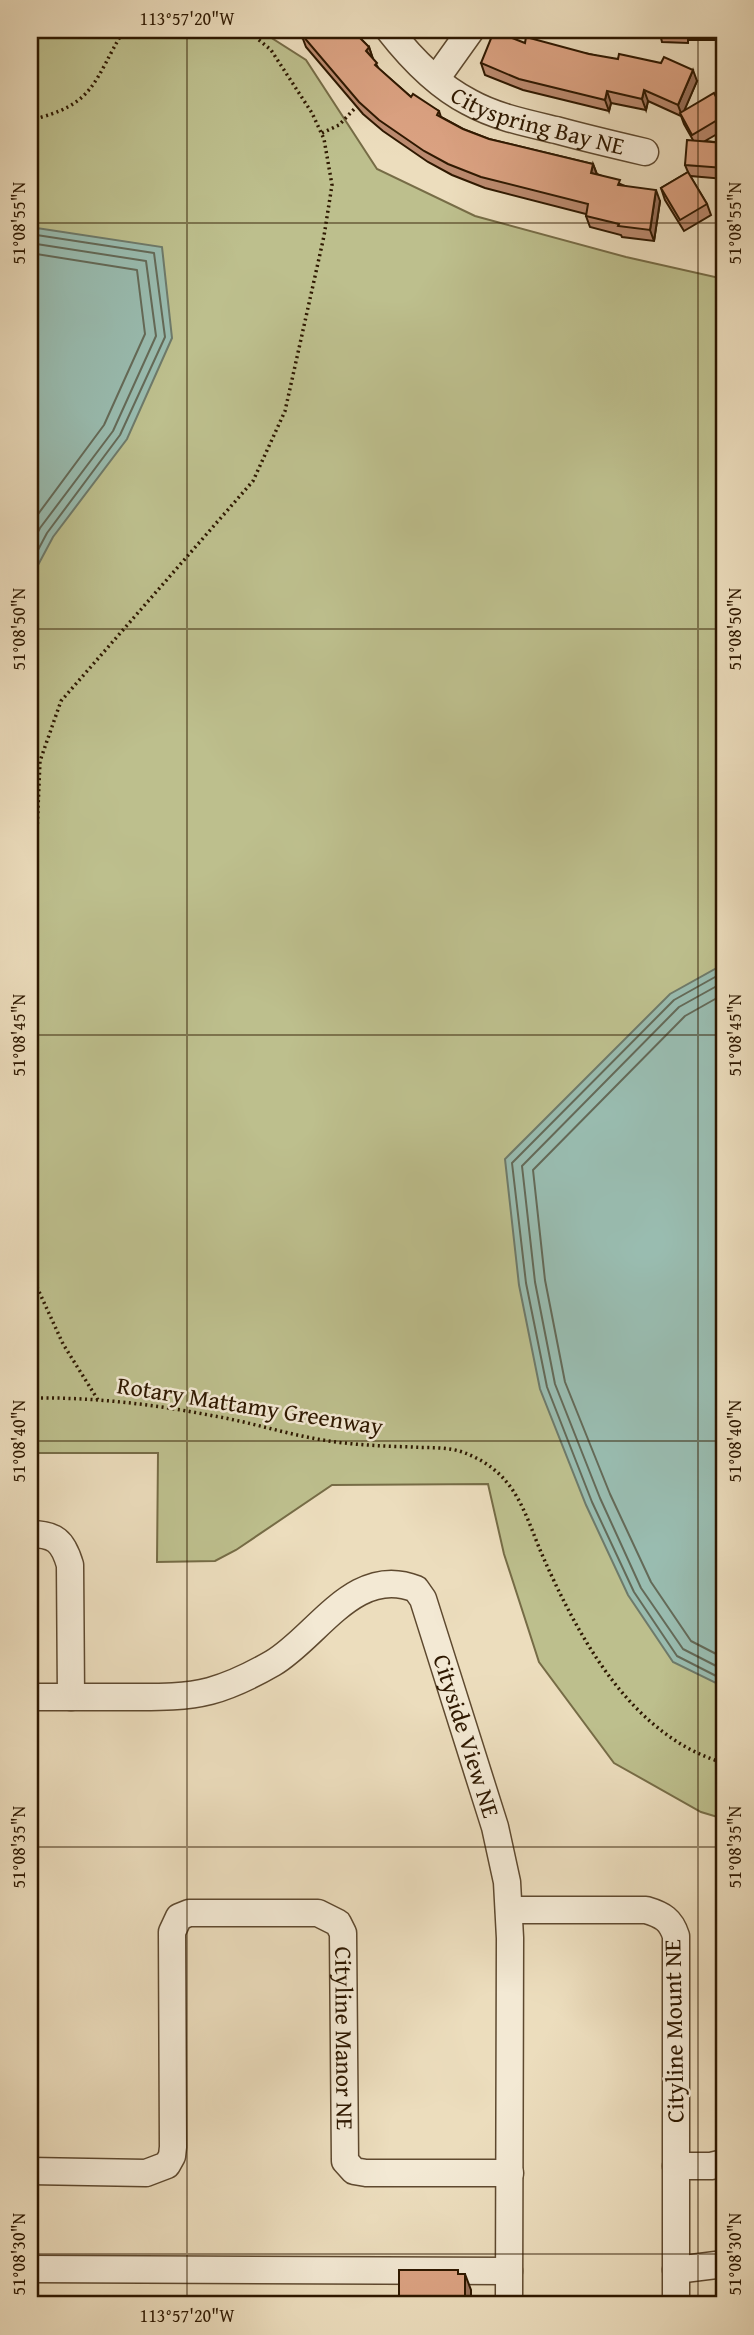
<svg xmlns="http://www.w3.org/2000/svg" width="754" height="2335" font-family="'Gentium Book Plus',serif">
	<rect width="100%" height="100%" fill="#ecddbd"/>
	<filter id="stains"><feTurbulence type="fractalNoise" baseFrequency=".00286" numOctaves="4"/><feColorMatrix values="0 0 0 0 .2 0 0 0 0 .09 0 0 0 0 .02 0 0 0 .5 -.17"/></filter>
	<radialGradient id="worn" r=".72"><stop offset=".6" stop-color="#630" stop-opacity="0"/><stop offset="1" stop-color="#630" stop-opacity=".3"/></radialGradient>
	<path fill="#bdbf8d" stroke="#766c46" stroke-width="2" d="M30,30H259L306,60L377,169L475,216L626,257L724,279V1819L701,1812L614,1763L539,1662L504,1554L488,1484L332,1485L236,1550L215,1561L157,1562L158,1453H30Z"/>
	<path fill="#99bcb0" stroke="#6e7a6a" stroke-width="2" d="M30,227L162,247L172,338L127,439L53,537L30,580Z
		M724,964V1687L673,1662L628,1595L586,1505L540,1389L519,1285L505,1159L670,994Z"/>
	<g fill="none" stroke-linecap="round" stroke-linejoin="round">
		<path stroke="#646a58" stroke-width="2" d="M30,234L154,253L165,337L120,435L47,533L30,565
			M30,243L146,261L156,336L113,431L40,528L30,547
			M30,253L137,270L145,334L104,425L30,525
			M724,972L674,1000L512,1163L526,1283L547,1387L592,1502L634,1592L677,1656L724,1680
			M724,982L679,1007L522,1166L535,1282L555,1384L600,1498L641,1588L683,1649L724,1670
			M724,994L685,1016L533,1170L545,1280L565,1382L610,1494L651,1582L691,1641L724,1658"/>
		<g stroke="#5e492f" stroke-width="29">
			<g id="minor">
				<path id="s1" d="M389,30C410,57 438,86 469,102C496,117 526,123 556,130C585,138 615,145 645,152"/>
				<path d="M436,79L471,30"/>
				<path d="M30,1534C55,1534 63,1541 70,1565L71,1697"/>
				<path id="s2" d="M30,1697C62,1697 94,1697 126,1697C153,1697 183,1698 210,1691C232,1685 254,1674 273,1663C317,1637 355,1564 416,1589L423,1599L495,1827L507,1882L510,1938L509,2305"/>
				<path d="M509,1910H646C663,1915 671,1920 676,1936V2305"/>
				<path d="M676,2166H711L724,2163"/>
				<path id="s3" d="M30,2171L146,2173L167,2165L172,2156L173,2147L172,1932L179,1917L189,1913H318L338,1923L343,1933L345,2161L354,2171L366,2173H510"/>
				<path d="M30,2269L509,2271"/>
				<path d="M676,2270L724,2264"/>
			</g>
		</g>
		<path stroke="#2e1800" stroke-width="3.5" stroke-dasharray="2 3.5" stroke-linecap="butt" d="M30,120C96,105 93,81 124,30
			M322,133L339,125L358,105
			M30,1000L40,761L61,701L253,481L285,411L324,236L332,185L324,139L312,113L271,50L247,30
			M30,1272L63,1344L98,1400
			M30,1398C92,1397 153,1404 214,1416C250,1422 286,1434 323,1440C352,1445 382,1446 412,1447C424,1448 437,1447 449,1449C468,1451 492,1465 504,1479C524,1501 532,1533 544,1559C580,1640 633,1737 724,1763"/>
		<use href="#minor" stroke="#f3e9d4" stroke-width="26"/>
	</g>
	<path fill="#bc8b70" stroke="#2e1800" stroke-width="2" d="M293,30H352L369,47L373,59L379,69L411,97L439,111L441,117L463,129L489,139L593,164L597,174L660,201L654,241L622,237L621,235L590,227L586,216V214L485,188L452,175L428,162L383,131L363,114L306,47L303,39Z
		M577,30H722L721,40H688V43L662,42L661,38L624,36L623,38Z
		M525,43L589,54L697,81L684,110L724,112V130L705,141L724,143V179L690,176L707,204L711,215L684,231L665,200L661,188L688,172L685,165L693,140L684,124L681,116L648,101L646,110L611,103L609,111L523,90L485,75L481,63Z"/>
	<path fill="#99715b" stroke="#2e1800" stroke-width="2" d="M718,30H722L721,40Z
		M369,47L373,59L366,51Z
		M693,70L697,81L682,116L678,105Z
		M644,90L648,101L646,110L642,99Z
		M607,91L611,103L609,111L605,100Z
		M593,164L597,175L591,173Z
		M656,190L660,201L654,241L650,230Z
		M465,2274L471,2290V2305H465Z"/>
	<path fill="#dba282" stroke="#2e1800" stroke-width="2" d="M302,30H352L369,47L366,51L377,63L375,65L411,97L413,94L439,111L437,115L463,129L489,139L593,164L591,173L620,180L618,185L656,190L650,230L618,226L619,224L586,216L588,204L481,177L448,164L424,151L379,120L359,102L302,35L305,33Z
		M494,31L525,43L526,37L589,54L618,59L619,54L661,63L664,57L693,70L678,105L644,90L642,99L607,91L605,100L519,79L481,63Z
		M714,93L724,112V116L692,135L680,113Z
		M687,140L724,143V168L685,165Z
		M688,172L707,204L680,220L661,188Z
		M399,2270H458V2274H465V2305H399Z"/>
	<path fill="none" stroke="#2e1800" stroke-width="2" stroke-opacity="0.45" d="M187,30V2305M698,30V2305M30,223H724M30,629H724M30,1035H724M30,1441H724M30,1847H724M30,2254H724"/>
	<g text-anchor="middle" stroke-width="5" stroke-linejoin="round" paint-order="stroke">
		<g font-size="24" fill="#2e1800" stroke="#f3e9d4">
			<text dy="8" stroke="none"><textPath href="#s1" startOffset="180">Cityspring Bay NE</textPath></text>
			<text transform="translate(250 1406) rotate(9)" y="8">Rotary Mattamy Greenway</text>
			<text dy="8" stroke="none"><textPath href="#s2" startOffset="576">Cityside View NE</textPath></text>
			<text transform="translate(674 2031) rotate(-91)" y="8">Cityline Mount NE</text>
			<text dy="8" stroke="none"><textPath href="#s3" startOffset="668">Cityline Manor NE</textPath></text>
		</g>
	</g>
	<rect width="754" height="2335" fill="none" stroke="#ecddbd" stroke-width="77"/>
	<rect x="38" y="38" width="678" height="2258" fill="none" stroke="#2e1800" stroke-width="2.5"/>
	<g font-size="18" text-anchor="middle" fill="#2e1800">
		<text x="187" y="25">113°57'20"W</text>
		<text transform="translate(19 223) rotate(-90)" y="6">51°08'55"N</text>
		<text transform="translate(735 223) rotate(-90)" y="6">51°08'55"N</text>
		<text transform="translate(19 629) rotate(-90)" y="6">51°08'50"N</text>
		<text transform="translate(735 629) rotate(-90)" y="6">51°08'50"N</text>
		<text transform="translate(19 1035) rotate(-90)" y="6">51°08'45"N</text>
		<text transform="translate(735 1035) rotate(-90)" y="6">51°08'45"N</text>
		<text transform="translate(19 1441) rotate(-90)" y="6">51°08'40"N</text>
		<text transform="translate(735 1441) rotate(-90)" y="6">51°08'40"N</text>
		<text transform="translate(19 1847) rotate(-90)" y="6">51°08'35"N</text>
		<text transform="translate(735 1847) rotate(-90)" y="6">51°08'35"N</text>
		<text transform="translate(19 2254) rotate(-90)" y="6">51°08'30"N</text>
		<text transform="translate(735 2254) rotate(-90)" y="6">51°08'30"N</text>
		<text x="187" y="2322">113°57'20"W</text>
	</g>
	<rect width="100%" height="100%" filter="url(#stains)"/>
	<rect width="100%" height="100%" fill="url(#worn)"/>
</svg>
